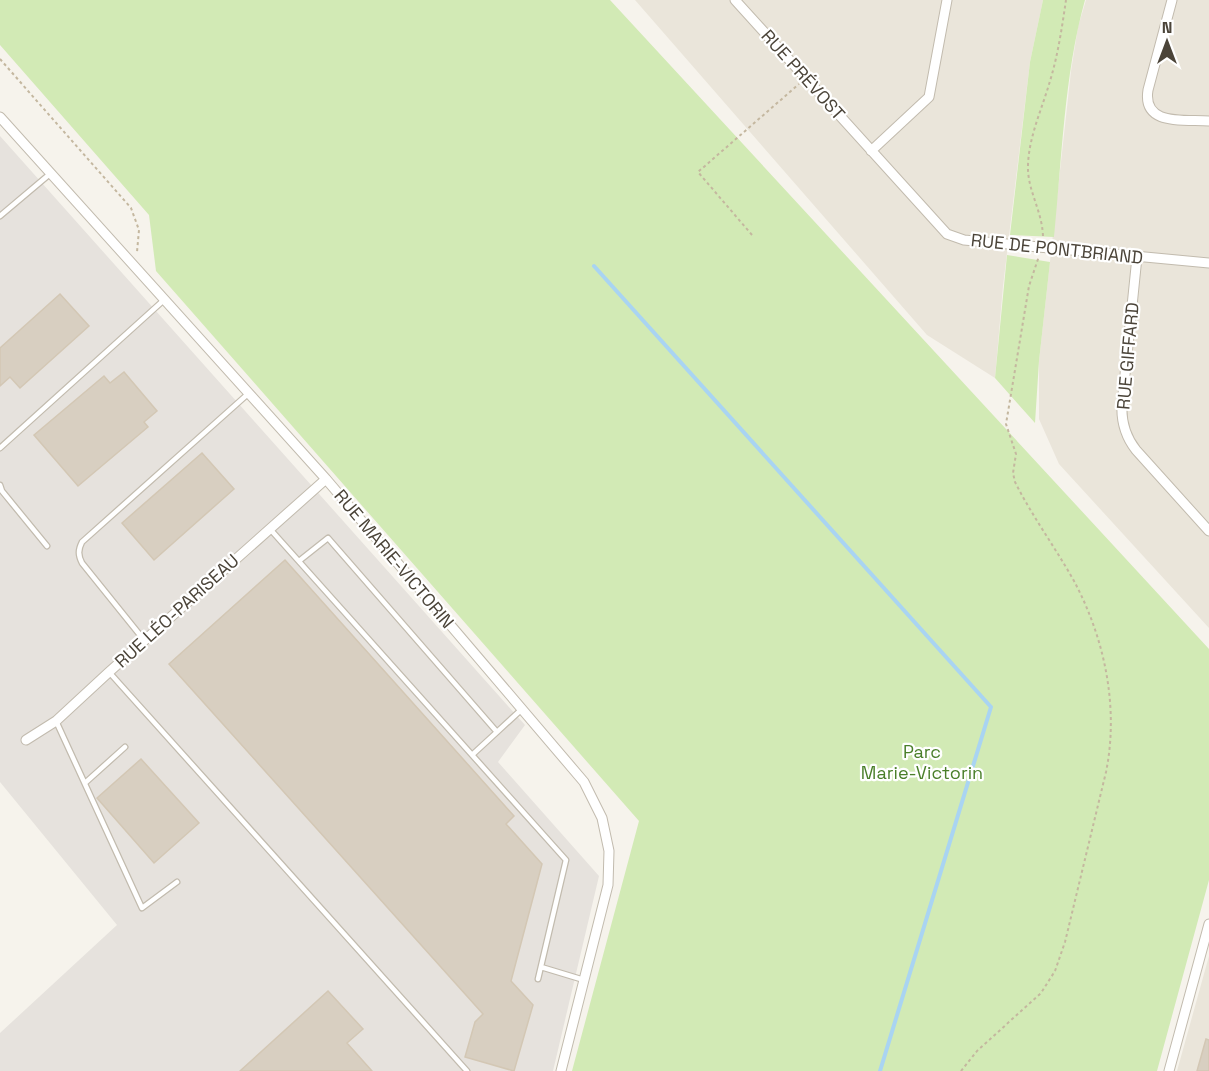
<svg xmlns="http://www.w3.org/2000/svg" width="1209" height="1071" font-family="'Space Grotesk',sans-serif">
	<rect width="100%" height="100%" fill="#f6f3ec"/>
	<path fill="#eae5da" d="M635,0H1043L1030,62L1003,286L995,378L927,335Z
		M1086,0H1209V628L1059,464L1039,419V361L1071,71L1078,27Z
		M1209,956V1071H1177Z"/>
	<path fill="#e6e2dd" d="M0,136L525,725L498,762L599,876L553,1071H0V1033L117,925L0,782Z"/>
	<path fill="#d2eab5" d="M0,0H610L1209,649V880L1157,1071H572L639,821L156,271L149,215L0,45Z
		M1043,0H1085C1064,75 1062,159 1054,237L1010,235L1030,62Z
		M1007,255L1050,262L1039,361L1035,423L995,378Z"/>
	<g fill="none" stroke-linecap="round" stroke-linejoin="round">
		<path stroke="#a9d4f2" stroke-width="4" d="M594,266L991,707L880,1071"/>
	</g>
	<path fill="#d8cfc1" stroke="#d3c7b4" stroke-width="1.5" d="M60,294L89,326L20,388L10,377L0,386V348Z
		M124,372L157,411L144,422L148,427L78,486L34,435L104,376L110,383Z
		M202,453L234,489L154,560L122,523Z
		M285,560L514,816L506,824L542,864L511,981L533,1005L514,1071L465,1057L475,1022L483,1014L169,664Z
		M141,759L199,823L154,863L97,798Z
		M328,991L363,1029L347,1043L372,1071H240Z
		M1206,1039L1209,1040V1071H1197Z"/>
	<g fill="none" stroke-linecap="round" stroke-linejoin="round">
		<g stroke="#c2bbae" stroke-width="7">
			<path id="lane" d="M0,216L51,173
				M0,448L165,299
				M0,485L2,491L47,546
				M270,529L566,860L538,979
				M299,561L328,538L497,732L522,709
				M144,640L82,563C78,555 78,550 82,542L249,393
				M109,672L467,1071
				M56,721L142,908L177,882
				M472,755L497,732
				M85,783L125,747
				M541,967L584,980"/>
		</g>
		<g stroke="#c2bbae" stroke-width="11">
			<path id="street" d="M735,0L947,234L964,240L1209,263
				M1172,0L1148,90C1142,127 1186,119 1209,121
				M0,117L326,479L584,782L602,818L609,851L608,885L561,1071
				M871,151L929,97L947,0
				M1137,257L1122,404C1121,422 1125,436 1136,450L1209,531
				M26,740L56,721L109,672L326,479
				M1169,1071L1209,924"/>
		</g>
		<path stroke="#c4b79f" stroke-width="2" stroke-dasharray="3 3" stroke-linecap="butt" d="M0,59L131,208L139,230L137,252
			M752,235L698,172L799,84
			M1043,236C1042,210 1027,190 1028,165C1029,136 1042,109 1050,81C1058,55 1062,27 1066,0
			M961,1071L977,1051L1041,993L1055,971L1065,942L1106,772C1119,708 1105,639 1074,581C1055,547 1032,516 1015,482L1013,473L1016,454L1006,424L1029,286L1039,256"/>
		<use href="#lane" stroke="#fff" stroke-width="4.5"/>
		<use href="#street" stroke="#fff" stroke-width="9"/>
	</g>
	<g text-anchor="middle" stroke-width="4.5" stroke-linejoin="round" paint-order="stroke">
		<g font-size="18" fill="#4b4439" stroke="#fff">
			<text transform="translate(803 75) rotate(48)" y="6">RUE PRÉVOST</text>
			<text transform="translate(1057 249) rotate(6)" y="6">RUE DE PONTBRIAND</text>
			<text transform="translate(1128 356) rotate(-85)" y="6">RUE GIFFARD</text>
			<text transform="translate(394 559) rotate(50)" y="6">RUE MARIE-VICTORIN</text>
			<text transform="translate(177 611) rotate(-42)" y="6">RUE LÉO-PARISEAU</text>
		</g>
		<g font-size="18" fill="#4a7f2a" stroke="#fff">
			<text x="922" y="758">Parc<tspan x="922" dy="21">Marie-Victorin</tspan></text>
		</g>
	</g>
	<g transform="translate(1167 42)" stroke="#ffffff" stroke-width="4.5" paint-order="stroke">
	<path d="M0-4.5L10 22L0 15L-10 22Z" fill="#4b4439"/>
	<text y="-9" font-size="16" font-weight="bold" text-anchor="middle" fill="#4b4439">N</text>
	</g>
</svg>
